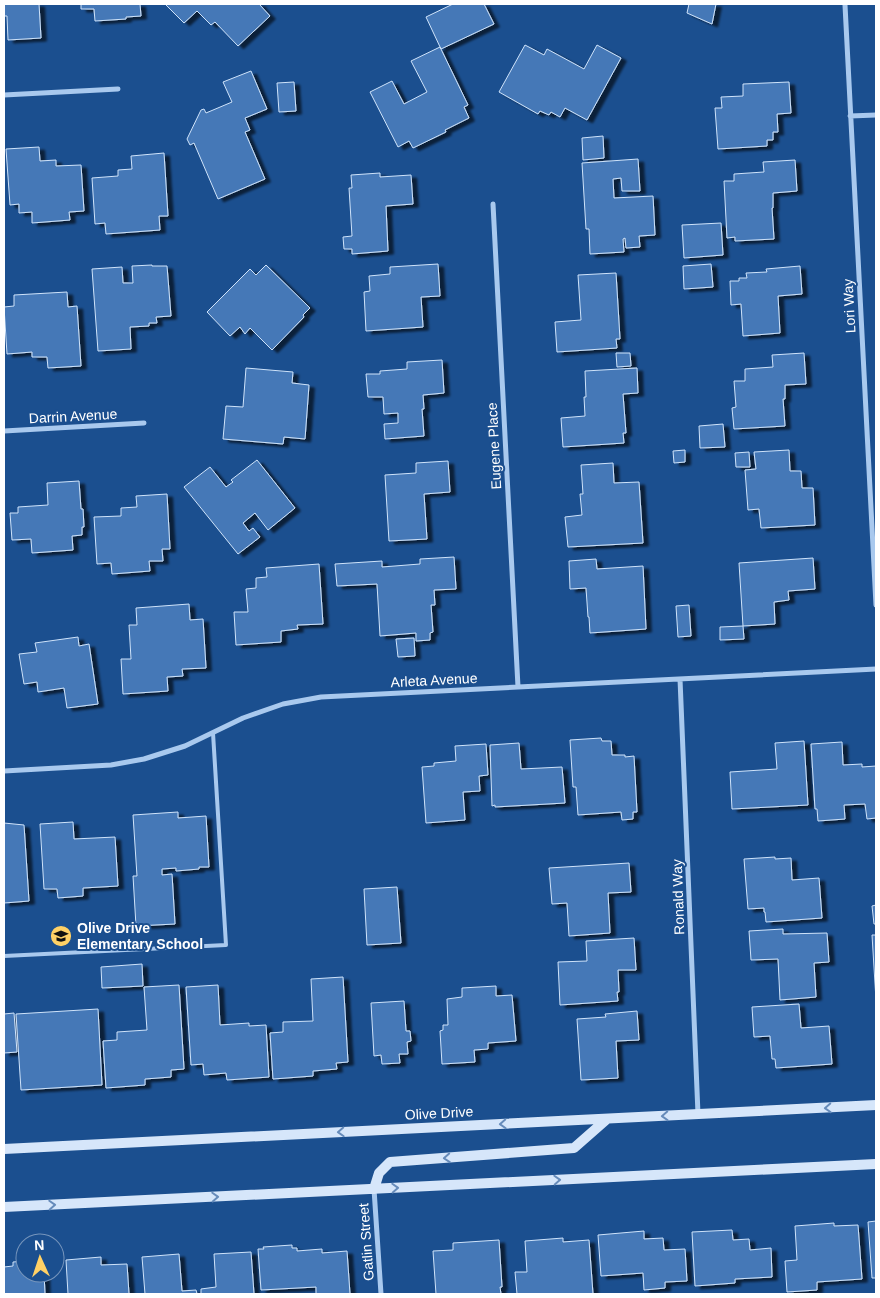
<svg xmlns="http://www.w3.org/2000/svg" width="880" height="1298" font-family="Arial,sans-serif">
	<defs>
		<filter id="shadow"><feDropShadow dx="5.5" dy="3" stdDeviation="1" flood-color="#0009"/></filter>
	</defs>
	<rect width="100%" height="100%" fill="#1b4f8f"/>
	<path fill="#4478b7" stroke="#cfe3fa" filter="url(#shadow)" d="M4,4H39L41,38L8,40L7,16H4Z
		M81,4H140L141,16L126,17V19L95,21L94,9H81Z
		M165,4H261L260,5L270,16L238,46L215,22L211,25L197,11L184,23Z
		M453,4H484L494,24L441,49L426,17Z
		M689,4H716L712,24L687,13Z
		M525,45L544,55L547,49L584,69L597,45L621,58L587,120L565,108L560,117L551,112L549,115L540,111L538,114L499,92Z
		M440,47L468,105L464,107L469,118L445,130L446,132L413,148L409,141L398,147L370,92L392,81L404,104L427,92L411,61Z
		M251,71L267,109L245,118L250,130L245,132L265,179L218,199L194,143L190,145L187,139L201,110L204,109L206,113L232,102L223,82Z
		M294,82L296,111L279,112L277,83Z
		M789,82L791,113L777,114L778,132H773V140H767V146L718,149L715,108H722L721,97L743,96V84Z
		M603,136L604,158L583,160L582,138Z
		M39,147L40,161L56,160V166L81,165L84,211L69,212L70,220L32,223V212L19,213V204L10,205L6,149Z
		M164,153L168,216H159L160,230L106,234L105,223L95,224L92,178L118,176V170L132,169L131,156Z
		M638,159L640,191H622L621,178L613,179L614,198L653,196L655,235L639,236L640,247L626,248L625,238L623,239L624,252L590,254L589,229H586L582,163Z
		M795,160L797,191L773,193V208H772L774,239L735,241V237L727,238L724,181H734V174L764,172L763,162Z
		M380,173V177L411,175L413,204L386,206L388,251L352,254V249H344L343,237L352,236L349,188H352L351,175Z
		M721,223L723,255L684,258L682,225Z
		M438,264L440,296L421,297L423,327L366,331L364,292L370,291L369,276L390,274V267Z
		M711,264L713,287L684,289L683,266Z
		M152,265V266H167L171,316L156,317L157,323H149V326L130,327L131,349L98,351L92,269L122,267L123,283H133L132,266Z
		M266,265L310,308L303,315L304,317L272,350L250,328L245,334L240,327L230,336L207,312L250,269L256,275Z
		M800,266L802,294L778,296L780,333L743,336L741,304L731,305L730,281H739V278H747L746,273L767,272L766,269Z
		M616,273L620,339H616L617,348L557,352L555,322L581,320L578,275Z
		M67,292L68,307L77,306L81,366L48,368L47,357H32V352L7,354L4,307L14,306V295Z
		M616,353H630L631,366L617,367Z
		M804,353L806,384L785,385V399H783L785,426L734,429L732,408L736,407L734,381H745V369L773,367L772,355Z
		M442,360L444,393L423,395L424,409H422L424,436L385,439L384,424L398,423V413L384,414L383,397H368L366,374H380V371L407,369V362Z
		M246,368L293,372L292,383L309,385L305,439L284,437L283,444L223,439L226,406L243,407Z
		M637,368L638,393L623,394L626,433H623L624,443L563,447L561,418L585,416L584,397H586L585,371Z
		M723,424L725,447L700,448L699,426Z
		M685,450V462L674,463L673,451Z
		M789,450L790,471H801L802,488H813L815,525L761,528L759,509L748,510L745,470L756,469L754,452Z
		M749,452L750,467H736L735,453Z
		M257,460L295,508L268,530L255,513L243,523L249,531L253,528L260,537L238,554L184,487L210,467L226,487L233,482L231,480Z
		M448,461L450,492L424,494L427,539L389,541L385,475L416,473V463Z
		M613,463L614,483L639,482L643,543L568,547L565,517L582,515L580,494H583L581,465Z
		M79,481L81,509H83L84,527H82V535L72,536L73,550L32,553L31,539L12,540L10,513H18V507L48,505L47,483Z
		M167,494L170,549H162L163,561H149L150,571L112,574L111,563L97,564L94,517L121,516V508L137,507L136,496Z
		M454,557L456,589L434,590L435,605H431L433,632L430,633V640L416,641V633L380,636L377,584L337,586L335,564L382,561V567L420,564V559Z
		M813,558L815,589L788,591L789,600L774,602L775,624L743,626L739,563Z
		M596,559L597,569L643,566L646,629L590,633L589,617H588L586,588L570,589L569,561Z
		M319,564L323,624L297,625L298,629L281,631V642L236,645L234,612H248L246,589L256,588V578L267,577L266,568Z
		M189,604L190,620L203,619L206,668L182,669L183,676L167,677L168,691L123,694L121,659H131L129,625H137L136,608Z
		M689,605L691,636L678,637L676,606Z
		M743,626L744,639L720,640V627Z
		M78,637L79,646L89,644L98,704L67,708L64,688L38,692L37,682L24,684L19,654L37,652L35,643Z
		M414,638L415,656L398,657L396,639Z
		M601,738L602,741H611L612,755H625V757L634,756L637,812H633V819L622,820L621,812L578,815L576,787H573L570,740Z
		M804,741L808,805L732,809L730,772L777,769L775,743Z
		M842,742L843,765L862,764V767L876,766V818L867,819L865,804L844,805L845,819L818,821L817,809H815L811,744Z
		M519,743L521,769L562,767L565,803L495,807V805L492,806L490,745Z
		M486,744L488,775L479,776L480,791L463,792L465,820L426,823L422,767L434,766V763L456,761L455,746Z
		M178,812V818L206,816L209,867H199V869L176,871V868L162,869V875L172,874L175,924L136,926L133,876H137L133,815Z
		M73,822L74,839L115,837L118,886L83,888V896L58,898L57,889H44L40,824Z
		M4,823L24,825L29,901L4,903Z
		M775,857V859L791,858L792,880L819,878L822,918L766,922L765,912H764V908L748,909L744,859Z
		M629,863L631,892L608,893L610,933L569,936L567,903L552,904L549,868Z
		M397,887L401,943L367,945L364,889Z
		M876,905V924H874L872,906Z
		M783,929V934L827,933L829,962L814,963L816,997L780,1000L778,959L751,960L749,931Z
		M872,935H876V1000Z
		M634,938L636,970H618L619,992H617L618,1001L560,1005L558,962L587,961L586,941Z
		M142,964L143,986L102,988L101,967Z
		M343,977L348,1062L336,1063L337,1069L313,1071V1076L273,1079L270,1033L283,1032V1022L313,1021L311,979Z
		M179,985L184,1069L171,1070V1077L145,1079V1085L106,1088L103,1041L117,1040V1032L147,1030L144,987Z
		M218,985L220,1025L249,1023V1026L266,1025L269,1077L227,1080L226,1073L204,1075L203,1064L191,1065L186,987Z
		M496,986V996L512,995L516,1041L488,1043V1049L474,1050L475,1062L442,1064L440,1031L443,1030V1025H448L447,999L462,997V988Z
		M404,1001L406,1031H410L411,1041L407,1042L408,1054H399L400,1063L382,1064L381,1055L374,1056L371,1003Z
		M799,1004L801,1028L829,1026L832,1064L776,1068L775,1059H772L770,1036L754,1037L752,1007Z
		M98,1009L102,1085L21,1090L16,1014Z
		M637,1011L639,1040L616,1041L618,1078L581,1080L577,1019L606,1017L605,1014Z
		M14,1013L17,1052L4,1053V1014Z
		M876,1221V1278H872L868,1222Z
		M834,1223V1226L858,1225L862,1279L817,1282V1290L787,1292L785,1261L797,1260L795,1226Z
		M732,1230L733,1240L749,1239L750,1250L771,1248L772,1277L735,1279V1283L695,1286L692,1232Z
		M644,1231V1239L663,1238L664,1250L685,1249L687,1281L665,1282V1288L644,1290L643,1273L601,1276L598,1235Z
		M563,1238V1242L589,1240L593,1294H517L515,1272H527L525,1241Z
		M499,1240L502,1287H500L501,1294H436L433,1251L453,1250V1243Z
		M292,1245V1248H297V1251L322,1249V1253L347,1251L350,1294H316V1287L261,1290L258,1249H264L263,1247Z
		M251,1252L254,1294H201V1289L216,1287L214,1254Z
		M179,1254L182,1291L196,1290L197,1294H145L142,1257Z
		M101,1257V1265L127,1264L129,1294H68L66,1260Z
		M25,1261V1273H44L45,1294H4V1267L13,1266V1262Z"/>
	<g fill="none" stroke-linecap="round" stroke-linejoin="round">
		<path stroke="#a9c9ee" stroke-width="4" d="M4,956L226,945L213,733"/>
		<path stroke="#a9c9ee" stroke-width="5" d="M845,5L876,605
			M4,95L118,89
			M850,116L876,115
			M493,204L518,687
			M4,431L144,423
			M680,679L698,1114
			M4,771L111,765L144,759L185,746L243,718L283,704L321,697L876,669
			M374,1189L381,1294"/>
		<path stroke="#d6e6fa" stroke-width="10" d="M4,1149L876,1105
			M374,1189L379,1173L390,1162L574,1148L607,1119
			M4,1207L876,1164"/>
	</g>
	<defs><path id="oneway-chevron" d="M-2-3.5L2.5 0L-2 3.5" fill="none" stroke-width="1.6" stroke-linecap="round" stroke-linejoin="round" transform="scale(1.25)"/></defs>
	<g stroke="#668bba">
		<use href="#oneway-chevron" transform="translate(828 1108) rotate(177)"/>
		<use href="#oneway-chevron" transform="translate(665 1116) rotate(177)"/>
		<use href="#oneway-chevron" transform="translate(503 1124) rotate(177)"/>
		<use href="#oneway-chevron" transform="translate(341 1132) rotate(177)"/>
		<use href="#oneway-chevron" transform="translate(447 1158) rotate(176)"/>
		<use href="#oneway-chevron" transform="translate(557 1180) rotate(-3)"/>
		<use href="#oneway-chevron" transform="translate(395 1188) rotate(-3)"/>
		<use href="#oneway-chevron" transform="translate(215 1197) rotate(-3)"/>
		<use href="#oneway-chevron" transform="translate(52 1205) rotate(-3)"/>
	</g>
	<defs>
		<g id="school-disc" transform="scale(1.125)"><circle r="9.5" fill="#ffd166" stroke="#1b4f8f"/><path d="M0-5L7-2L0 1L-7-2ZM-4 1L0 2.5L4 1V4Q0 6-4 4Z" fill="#111"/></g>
	</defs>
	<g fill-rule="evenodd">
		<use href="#school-disc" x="61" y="936"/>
	</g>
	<g text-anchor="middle" stroke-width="4" stroke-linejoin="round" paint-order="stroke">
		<g font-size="14" fill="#fff" stroke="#1b4f8f">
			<text transform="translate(849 306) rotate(-93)" y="5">Lori Way</text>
			<text transform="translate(73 416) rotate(-3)" y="5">Darrin Avenue</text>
			<text transform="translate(494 446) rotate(-93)" y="5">Eugene Place</text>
			<text transform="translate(434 680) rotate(-3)" y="5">Arleta Avenue</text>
			<text transform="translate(678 897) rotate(-92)" y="5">Ronald Way</text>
			<text transform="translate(439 1113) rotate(-3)" y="5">Olive Drive</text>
			<text transform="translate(366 1242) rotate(-94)" y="5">Gatlin Street</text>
		</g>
		<g font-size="14" font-weight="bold" fill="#fff" stroke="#1b4f8f" text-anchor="start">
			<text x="77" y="933">Olive Drive<tspan x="77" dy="16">Elementary School</tspan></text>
		</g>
	</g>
	<rect width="880" height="1298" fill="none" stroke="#ffffff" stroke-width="10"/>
	<g transform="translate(40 1258) rotate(357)"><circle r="24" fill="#1b4f8f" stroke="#7695bc"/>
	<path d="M0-4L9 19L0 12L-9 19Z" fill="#ffd166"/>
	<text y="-8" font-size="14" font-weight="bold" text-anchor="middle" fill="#ffffff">N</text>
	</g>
</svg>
